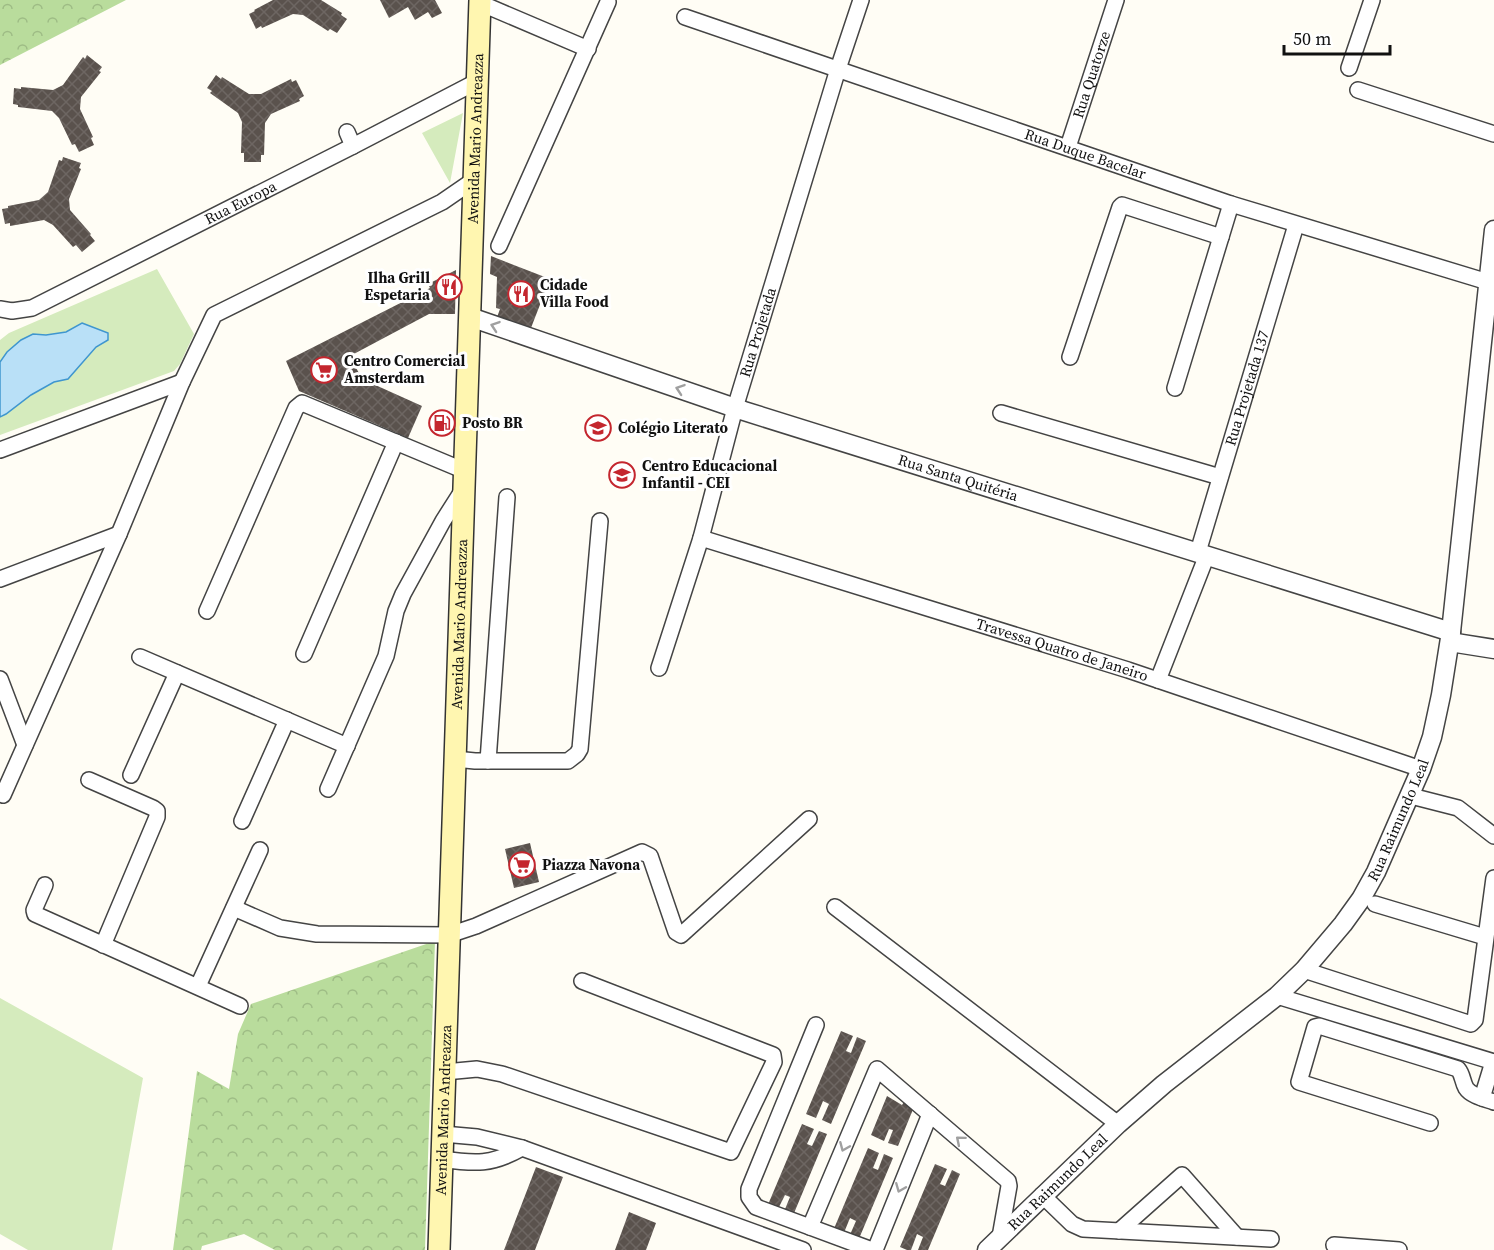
<svg xmlns="http://www.w3.org/2000/svg" width="1494" height="1250" font-family="'Source Serif 4',serif">
	<defs>
		<pattern id="forest-crowns" width="20" height="18" patternUnits="userSpaceOnUse" patternTransform="scale(1.5)"><rect width="20" height="18" fill="#b9dc9c"/><path d="M2 6a3 3 0 1 1 6 0M12 15a3 3 0 1 1 6 0" fill="none" stroke="#9ebc85"/></pattern>
		<pattern id="building-cross-hatch" width="8" height="8" patternUnits="userSpaceOnUse" patternTransform="scale(1.5)"><rect width="8" height="8" fill="#5a524d"/><path d="M0 0l8 8M0 8l8-8" fill="none" stroke="#6d6662"/></pattern>
	</defs>
	<rect width="100%" height="100%" fill="#fffdf5"/>
	<path fill="#d5ebbd" d="M463,113L450,183L422,133Z
		M157,269L194,334L180,364L174,371L0,435V340L9,333Z
		M0,998L143,1078L112,1250H28L0,1234Z"/>
	<path fill="url(#forest-crowns)" d="M0,0H126L0,65Z
		M435,941L425,1250H275L244,1234L202,1246L201,1250H173L197,1071L229,1089L238,1034L251,1004Z"/>
	<path fill="#b9e0f7" stroke="#3f96cf" stroke-width="1.5" d="M82,323L108,333V340L96,347L68,379L54,382L31,395L6,414L0,417V362L7,352L21,340L33,334L46,335L66,332Z"/>
	<path fill="url(#building-cross-hatch)" d="M273,0H321L342,13L341,15L347,19L337,33L330,29L328,31L303,15L293,14L262,28L261,26L256,29L249,14L255,11L254,10Z
		M380,0H435L442,13L432,18L428,12L415,20L408,7L389,18Z
		M87,55L102,67L99,71L101,72L81,97L80,109L93,137L91,138L94,145L79,152L75,144L72,145L59,118L52,111L18,107V105L13,104L14,88L21,89V87L53,90L63,85L83,57L85,59Z
		M216,75L221,79L222,77L249,94H261L291,79L292,82L296,80L304,96L299,99L300,101L271,114L265,123L264,155H261V162H244V153H241L242,122L238,113L210,93L212,91L207,88Z
		M63,157L81,163L79,168L81,169L69,199L70,210L91,234L90,235L95,241L82,252L76,245L73,247L53,225L44,220L10,226V223L5,224L2,209L8,208V206L39,200L48,192L59,160L62,161Z
		M491,256L550,279L529,333L496,320L500,309L496,308L497,277L490,274Z
		M456,270L455,314H429L350,356L362,379L422,406L408,438L299,391L286,361L430,288L428,284Z
		M530,843L539,882L514,888L505,849Z
		M841,1031L853,1036L846,1051L851,1053L857,1037L866,1041L831,1124L822,1120L829,1104L823,1101L816,1118L806,1114Z
		M887,1096L902,1105L904,1102L914,1107L898,1146L888,1143L893,1130L889,1129L884,1141L871,1135Z
		M802,1124L814,1129L807,1144L812,1146L819,1131L827,1134L792,1218L783,1214L790,1197L785,1195L777,1211L767,1207Z
		M868,1148L879,1153L873,1168L878,1170L884,1154L893,1158L858,1241L849,1237L856,1221L850,1218L843,1235L833,1231Z
		M935,1164L947,1169L940,1184L945,1186L952,1170L960,1174L928,1250H918L923,1237L917,1234L911,1250H907L900,1247Z
		M536,1167L563,1177L535,1250H504Z
		M629,1212L656,1223L646,1250H615Z"/>
	<g fill="none" stroke-linecap="round" stroke-linejoin="round">
		<g stroke="#444" stroke-width="18">
			<g id="minor">
				<path d="M480,3L588,49"/>
				<path id="s1" d="M685,17L1231,204L1488,282"/>
				<path d="M1349,68L1372,0"/>
				<path d="M1358,90L1494,134"/>
				<path d="M347,132L353,146"/>
				<path id="s2" d="M1068,147L1116,0"/>
				<path d="M499,246L608,2"/>
				<path id="s3" d="M0,309L12,311L32,308L353,146L478,81"/>
				<path d="M1070,357L1120,207L1122,205L1221,237"/>
				<path d="M1175,388L1231,204"/>
				<path d="M1001,413L1220,477"/>
				<path d="M0,450L182,382"/>
				<path id="s4" d="M701,538L1128,670L1421,769"/>
				<path id="s5" d="M1198,552L1296,225"/>
				<path d="M0,579L119,534"/>
				<path d="M207,611L296,408L302,403L465,471"/>
				<path d="M304,654L396,442"/>
				<path d="M140,657L347,746"/>
				<path id="s6" d="M659,668L701,538L735,408L838,69L861,0"/>
				<path d="M0,679L25,745"/>
				<path d="M1158,680L1207,555"/>
				<path d="M455,759L475,761H568L577,754L580,749L600,521"/>
				<path d="M488,761L507,497"/>
				<path d="M131,775L177,673"/>
				<path d="M89,780L153,808L157,811V817L103,945"/>
				<path d="M328,789L386,656L396,611L403,594L443,521L464,488"/>
				<path d="M3,795L119,534L182,382L214,315L442,202L474,180"/>
				<path d="M1411,796L1458,808L1494,836"/>
				<path d="M242,821L287,720"/>
				<path d="M45,885L34,910L35,914L240,1006"/>
				<path d="M1375,904L1485,937"/>
				<path d="M835,907L1118,1124"/>
				<path d="M234,908L280,928L317,934L449,935L476,926L642,852L650,856L676,932L681,935L809,819"/>
				<path d="M1304,970L1471,1024L1475,1020L1494,878"/>
				<path d="M198,986L260,850"/>
				<path d="M1277,996L1494,1062"/>
				<path d="M816,1025L749,1189V1197L756,1207L872,1250"/>
				<path d="M445,1072L477,1069L502,1074L731,1152L774,1062L773,1055L582,981"/>
				<path d="M1482,1098L1493,1062"/>
				<path d="M1430,1123L1299,1082L1315,1027L1319,1026L1458,1069C1463,1075 1462,1081 1466,1088C1471,1096 1486,1099 1494,1102"/>
				<path d="M443,1134L477,1137L522,1148L803,1250"/>
				<path d="M442,1159C475,1164 492,1165 522,1148"/>
				<path d="M1042,1195L1072,1224L1083,1229L1271,1239"/>
				<path d="M810,1227L877,1069L1008,1181L1009,1186L1000,1237"/>
				<path d="M1119,1231L1182,1175L1237,1237"/>
				<path d="M1334,1245L1399,1250"/>
				<path d="M875,1250L930,1114"/>
			</g>
		</g>
		<g stroke="#444" stroke-width="21">
			<g id="tertiary">
				<path id="s7" d="M470,317L744,411L1451,632"/>
				<path d="M1450,642L1494,649"/>
				<path id="s8" d="M987,1250L1118,1124L1164,1084L1277,996L1304,970L1343,924L1361,899L1376,872L1421,769L1432,737L1441,695L1451,632L1494,230"/>
			</g>
		</g>
		<g stroke="#333" stroke-width="24">
			<g id="secondary">
				<path id="s9" d="M439,1250L480,0"/>
			</g>
		</g>
		<use href="#minor" stroke="#fff" stroke-width="15"/>
		<use href="#tertiary" stroke="#fff" stroke-width="18"/>
		<use href="#secondary" stroke="#fff6b0" stroke-width="21"/>
	</g>
	<defs><path id="oneway-chevron" d="M-2-3.5L2.5 0L-2 3.5" fill="none" stroke-width="1.6" stroke-linecap="round" stroke-linejoin="round" transform="scale(1.5)"/></defs>
	<g stroke="#a0a0a0">
		<use href="#oneway-chevron" transform="translate(495 326) rotate(-161)"/>
		<use href="#oneway-chevron" transform="translate(680 389) rotate(-161)"/>
		<use href="#oneway-chevron" transform="translate(960 1140) rotate(-140)"/>
		<use href="#oneway-chevron" transform="translate(844 1147) rotate(113)"/>
		<use href="#oneway-chevron" transform="translate(900 1188) rotate(112)"/>
	</g>
	<defs>
		<g id="restaurant-ring" transform="scale(1.35)"><circle r="9.5" fill="#fff" stroke="#c4262e" stroke-width="1.5"/><path d="M-5-6h1v4h1v-4h1v4h1v-4h1v5L-1.5 .5V6h-2V.5L-5-1ZM5-6V6H3V1.5H1.5Q1.5-4 5-6Z" fill="#c4262e"/></g>
		<g id="supermarket-ring" transform="scale(1.35)"><circle r="9.5" fill="#fff" stroke="#c4262e" stroke-width="1.5"/><path d="M-6-5.5h2.5l.6 2H6L4.5 2H-2.5L-4.4-4H-6ZM-1.5 3.2a1.3 1.3 0 1 0 .1 0ZM3 3.2a1.3 1.3 0 1 0 .1 0Z" fill="#c4262e"/></g>
		<g id="fuel-ring" transform="scale(1.35)"><circle r="9.5" fill="#fff" stroke="#c4262e" stroke-width="1.5"/><path d="M-5.5-6h7V0h2V4h1.3V-2.5L3-4.5l.8-.8L6-3V5H2.5V1h-1V6h-7ZM-4.2-4.7v3.2H.2V-4.7Z" fill="#c4262e"/></g>
		<g id="school-ring" transform="scale(1.35)"><circle r="9.5" fill="#fff" stroke="#c4262e" stroke-width="1.5"/><path d="M0-5L7-2L0 1L-7-2ZM-4 1L0 2.5L4 1V4Q0 6-4 4Z" fill="#c4262e"/></g>
	</defs>
	<g fill-rule="evenodd">
		<use href="#restaurant-ring" x="449" y="287"/>
		<use href="#restaurant-ring" x="521" y="294"/>
		<use href="#supermarket-ring" x="324" y="370"/>
		<use href="#fuel-ring" x="442" y="423"/>
		<use href="#school-ring" x="598" y="428"/>
		<use href="#school-ring" x="622" y="475"/>
		<use href="#supermarket-ring" x="522" y="865"/>
	</g>
	<g text-anchor="middle" stroke-width="6" stroke-linejoin="round" paint-order="stroke">
		<g font-size="15" fill="#111" stroke="#fff">
			<text dy="5" stroke="none"><textPath href="#s2" startOffset="76">Rua Quatorze</textPath></text>
			<text dy="5" stroke="none"><textPath href="#s9" startOffset="1112">Avenida Mario Andreazza</textPath></text>
			<text dy="5" stroke="none"><textPath href="#s1" startOffset="423">Rua Duque Bacelar</textPath></text>
			<text dy="5" stroke="none"><textPath href="#s3" startOffset="266">Rua Europa</textPath></text>
			<text dy="5" stroke="none"><textPath href="#s6" startOffset="350">Rua Projetada</textPath></text>
			<text dy="5" stroke="none"><textPath href="#s5" startOffset="171">Rua Projetada 137</textPath></text>
			<text dy="5" stroke="none"><textPath href="#s7" startOffset="514">Rua Santa Quitéria</textPath></text>
			<text dy="5" stroke="none"><textPath href="#s9" startOffset="626">Avenida Mario Andreazza</textPath></text>
			<text dy="5" stroke="none"><textPath href="#s4" startOffset="378">Travessa Quatro de Janeiro</textPath></text>
			<text dy="5" stroke="none"><textPath href="#s8" startOffset="602">Rua Raimundo Leal</textPath></text>
			<text dy="5" stroke="none"><textPath href="#s9" startOffset="140">Avenida Mario Andreazza</textPath></text>
			<text dy="5" stroke="none"><textPath href="#s8" startOffset="98">Rua Raimundo Leal</textPath></text>
		</g>
		<g font-size="15" font-weight="bold" fill="#111" stroke="#fff" text-anchor="start">
			<text x="430" y="283" text-anchor="end">Ilha Grill<tspan x="430" dy="17">Espetaria</tspan></text>
			<text x="540" y="290">Cidade<tspan x="540" dy="17">Villa Food</tspan></text>
			<text x="344" y="366">Centro Comercial<tspan x="344" dy="17">Amsterdam</tspan></text>
			<text x="462" y="428">Posto BR</text>
			<text x="618" y="433">Colégio Literato</text>
			<text x="642" y="471">Centro Educacional<tspan x="642" dy="17">Infantil - CEI</tspan></text>
			<text x="542" y="870">Piazza Navona</text>
		</g>
	</g>
	<path d="M1284 45v9h106v-9" fill="none" stroke="#111111" stroke-width="3"/>
	<text x="1293" y="45" font-size="18" fill="#111111" stroke="#ffffff" stroke-width="4.5" paint-order="stroke">50 m</text>
</svg>
